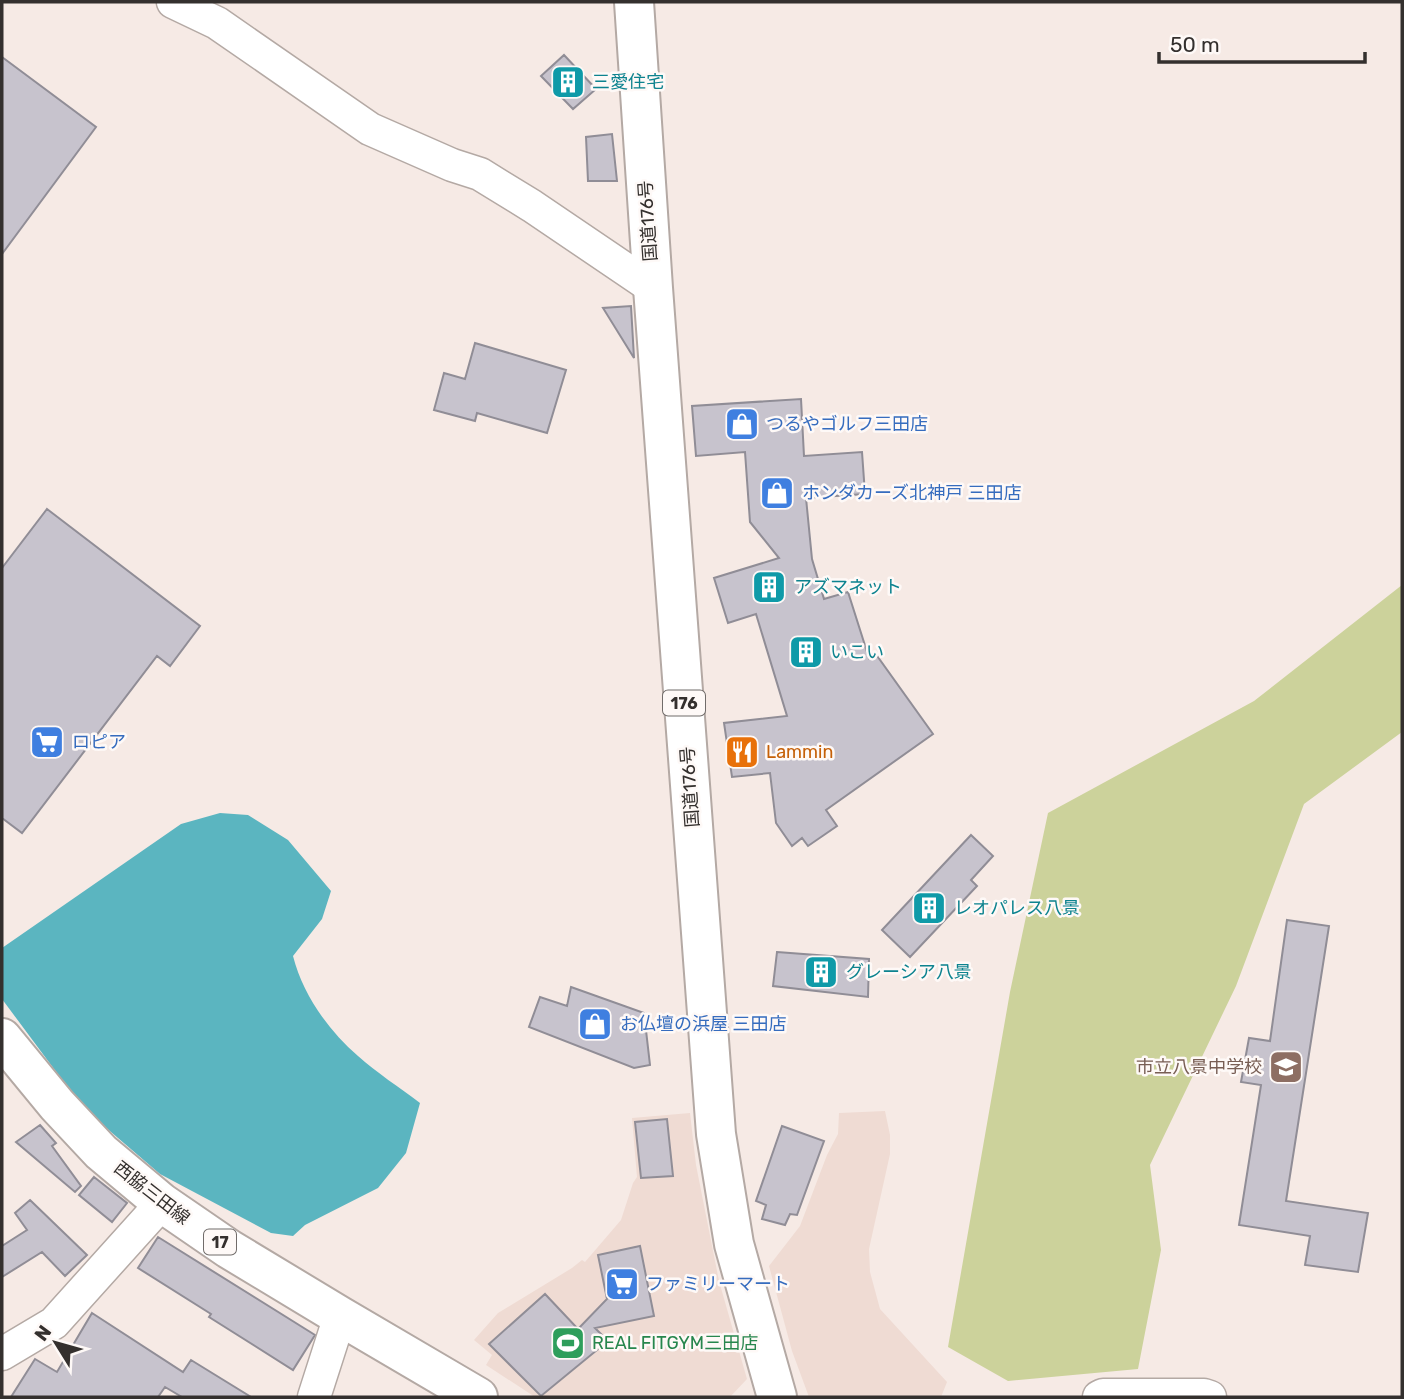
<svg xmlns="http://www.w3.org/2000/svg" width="1404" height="1399" font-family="Rubik,'Noto Sans JP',sans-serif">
	<rect width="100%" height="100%" fill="#f6eae5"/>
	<path fill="#efdbd3" d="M885,1111L890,1135V1154L869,1249L870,1272L880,1309L947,1382L941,1397H809L792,1351L769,1266L800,1226L827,1155L838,1134L839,1113Z
		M690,1113L696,1165L719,1281L747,1379L730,1397H535L486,1365L492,1355L474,1340L498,1313L572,1268L582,1260L585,1262L621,1220L633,1183L637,1177L632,1118Z"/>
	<path fill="#ccd29b" d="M1402,585V732L1304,804L1236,986L1150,1165L1161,1250L1138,1369L1008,1381L948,1347L1010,992L1048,813L1254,701Z"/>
	<path fill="#5bb5c0" d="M220,813L248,815L288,840L331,891L322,919L293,956C303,995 328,1030 358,1056C377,1073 399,1087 420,1103L406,1153L378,1188L305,1225L293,1236L271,1233L160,1174L83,1108L2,999V948L181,824Z"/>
	<path fill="#c7c3cd" stroke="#908d96" stroke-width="2" d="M564,55L596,89L573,109L541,76Z
		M2,57L96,127L2,254Z
		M612,134L617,181H588L586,137Z
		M631,306L634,358L603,308Z
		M475,343L566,370L547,433L477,413L475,421L434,410L444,373L465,379Z
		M801,399L804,456L862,452L865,494L806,498L812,559L824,599L848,592L869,658L875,653L933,734L826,810L837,826L808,846L802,838L792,846L776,823L770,773L732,777L724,723L787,716L756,614L728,623L714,578L779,558L750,522L745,452L696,456L692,406Z
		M47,509L200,626L170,666L157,656L22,833L2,818V568Z
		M971,835L993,856L971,880L977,886L910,957L882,930Z
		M1287,920L1329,926L1286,1201L1368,1213L1358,1272L1305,1265L1310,1236L1239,1225L1261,1085L1241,1082L1249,1038L1270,1041Z
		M777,952L869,959L868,997L773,986Z
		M571,987L644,1013L650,1065L634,1068L529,1027L540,997L567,1006Z
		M667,1119L673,1176L641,1178L635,1122Z
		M40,1125L56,1143L52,1146L81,1186L75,1192L16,1142Z
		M782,1126L824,1141L797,1215L790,1214L785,1225L762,1219L766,1205L756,1201Z
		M94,1177L127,1203L112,1222L79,1195Z
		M30,1200L87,1255L65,1276L42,1252L2,1277V1246L27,1230L15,1213Z
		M158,1237L315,1335L293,1370L209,1317L211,1314L138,1268Z
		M640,1246L654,1316L595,1328L608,1341L541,1396L489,1344L545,1294L578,1329L607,1299L598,1255Z
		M92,1313L183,1372L191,1360L251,1397H182L165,1387L158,1397H11L35,1359L57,1372Z"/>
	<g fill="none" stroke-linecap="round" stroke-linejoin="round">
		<g stroke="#b4a9a4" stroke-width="35">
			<path id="minor" d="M173,2L217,23L370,129L452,165L480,174L532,206L653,288
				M2,1354L54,1323L162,1203
				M314,1397L340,1316
				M1099,1397L1103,1395H1204L1210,1397"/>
		</g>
		<g stroke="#b4a9a4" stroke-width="42">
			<path id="primary" d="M2,1038L57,1105L101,1152L162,1203L229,1249L340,1316L478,1397"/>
		</g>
		<g stroke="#b4a9a4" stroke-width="42">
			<path id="trunk" d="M634,2L653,288L716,1134L734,1244L777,1397"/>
		</g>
		<use href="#minor" stroke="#fff" stroke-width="32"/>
		<use href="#primary" stroke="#fff" stroke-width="38"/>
		<use href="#trunk" stroke="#fff" stroke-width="38"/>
	</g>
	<defs>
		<g id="building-square" transform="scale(1.75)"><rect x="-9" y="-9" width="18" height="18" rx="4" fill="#0f9aa8" stroke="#fef9f7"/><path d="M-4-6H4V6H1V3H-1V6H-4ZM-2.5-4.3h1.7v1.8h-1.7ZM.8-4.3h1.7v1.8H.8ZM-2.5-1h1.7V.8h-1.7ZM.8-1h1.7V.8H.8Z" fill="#fff"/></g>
		<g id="shop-square" transform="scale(1.75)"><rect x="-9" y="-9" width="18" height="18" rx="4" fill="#3f7fe0" stroke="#fef9f7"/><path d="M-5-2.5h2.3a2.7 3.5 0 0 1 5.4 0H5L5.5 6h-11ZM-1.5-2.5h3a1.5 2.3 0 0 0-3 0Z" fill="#fff"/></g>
		<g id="supermarket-square" transform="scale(1.75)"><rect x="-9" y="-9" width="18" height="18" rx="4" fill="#3f7fe0" stroke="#fef9f7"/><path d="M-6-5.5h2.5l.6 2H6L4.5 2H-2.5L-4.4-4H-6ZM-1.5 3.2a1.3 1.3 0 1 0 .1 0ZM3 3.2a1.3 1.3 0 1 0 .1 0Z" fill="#fff"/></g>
		<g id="restaurant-square" transform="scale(1.75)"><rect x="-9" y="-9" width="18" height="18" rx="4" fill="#e8710a" stroke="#fef9f7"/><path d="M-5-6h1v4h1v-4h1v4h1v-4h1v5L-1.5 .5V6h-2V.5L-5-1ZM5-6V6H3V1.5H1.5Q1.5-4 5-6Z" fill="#fff"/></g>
		<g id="school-square" transform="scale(1.75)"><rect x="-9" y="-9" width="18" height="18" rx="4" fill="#8d6e63" stroke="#fef9f7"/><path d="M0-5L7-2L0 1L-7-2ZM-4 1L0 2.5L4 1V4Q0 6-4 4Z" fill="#fff"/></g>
		<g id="stadium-square" transform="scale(1.75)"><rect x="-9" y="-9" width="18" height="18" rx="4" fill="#2e9e5b" stroke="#fef9f7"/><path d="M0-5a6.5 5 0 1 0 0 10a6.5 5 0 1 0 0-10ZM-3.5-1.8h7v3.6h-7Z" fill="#fff"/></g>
	</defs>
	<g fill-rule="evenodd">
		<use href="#building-square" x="568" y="82"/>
		<use href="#shop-square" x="742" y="424"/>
		<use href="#shop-square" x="777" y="493"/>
		<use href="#building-square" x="769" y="587"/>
		<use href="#building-square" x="806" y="652"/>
		<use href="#supermarket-square" x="47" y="742"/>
		<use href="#restaurant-square" x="742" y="752"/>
		<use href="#building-square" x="929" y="908"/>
		<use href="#building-square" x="821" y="972"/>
		<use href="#shop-square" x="595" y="1024"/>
		<use href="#school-square" x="1286" y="1067"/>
		<use href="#supermarket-square" x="622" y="1284"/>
		<use href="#stadium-square" x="568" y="1343"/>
	</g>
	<g text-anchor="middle" stroke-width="5" stroke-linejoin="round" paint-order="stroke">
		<g fill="#fef9f7" stroke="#716c6a" stroke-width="2">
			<rect x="663" y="690.5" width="42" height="25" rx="5"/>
			<rect x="204" y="1229.5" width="32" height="25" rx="5"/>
		</g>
		<g font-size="16" font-weight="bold" fill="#34302e">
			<text x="684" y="709">176</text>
			<text x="220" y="1248">17</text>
		</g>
		<g font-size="18" fill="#0d838f" stroke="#fef9f7" text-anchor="start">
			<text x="592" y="88">三愛住宅</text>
			<text x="794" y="593">アズマネット</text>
			<text x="830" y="658">いこい</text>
			<text x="954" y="914">レオパレス八景</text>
			<text x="846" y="978">グレーシア八景</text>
		</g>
		<g font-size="18" fill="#34302e" stroke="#fef9f7">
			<text transform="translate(648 221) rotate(-94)" y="6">国道176号</text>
			<text transform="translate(690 787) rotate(-94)" y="6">国道176号</text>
			<text transform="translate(152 1193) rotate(38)" y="6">西脇三田線</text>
		</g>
		<g font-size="18" fill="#366cbe" stroke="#fef9f7" text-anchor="start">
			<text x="766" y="430">つるやゴルフ三田店</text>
			<text x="802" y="499">ホンダカーズ北神戸 三田店</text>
			<text x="72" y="748">ロピア</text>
			<text x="620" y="1030">お仏壇の浜屋 三田店</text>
			<text x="646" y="1290">ファミリーマート</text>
		</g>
		<g font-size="18" fill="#c56008" stroke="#fef9f7" text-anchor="start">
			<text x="766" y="758">Lammin</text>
		</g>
		<g font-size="18" fill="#785e54" stroke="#fef9f7" text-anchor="end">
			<text x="1262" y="1073">市立八景中学校</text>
		</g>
		<g font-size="18" fill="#27864d" stroke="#fef9f7" text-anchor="start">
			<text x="592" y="1349">REAL FITGYM三田店</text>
		</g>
	</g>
	<rect width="1404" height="1399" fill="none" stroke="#34302e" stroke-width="7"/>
	<g transform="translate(56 1343) rotate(307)" stroke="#fef9f7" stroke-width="5" paint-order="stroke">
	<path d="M0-5L12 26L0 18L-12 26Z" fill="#34302e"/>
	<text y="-10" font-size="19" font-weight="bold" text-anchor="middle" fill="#34302e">N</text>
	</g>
	<path d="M1159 52v10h206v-10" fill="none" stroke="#34302e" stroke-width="3.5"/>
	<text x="1170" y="52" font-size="21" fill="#34302e" stroke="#fef9f7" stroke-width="5" paint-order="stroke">50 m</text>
</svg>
